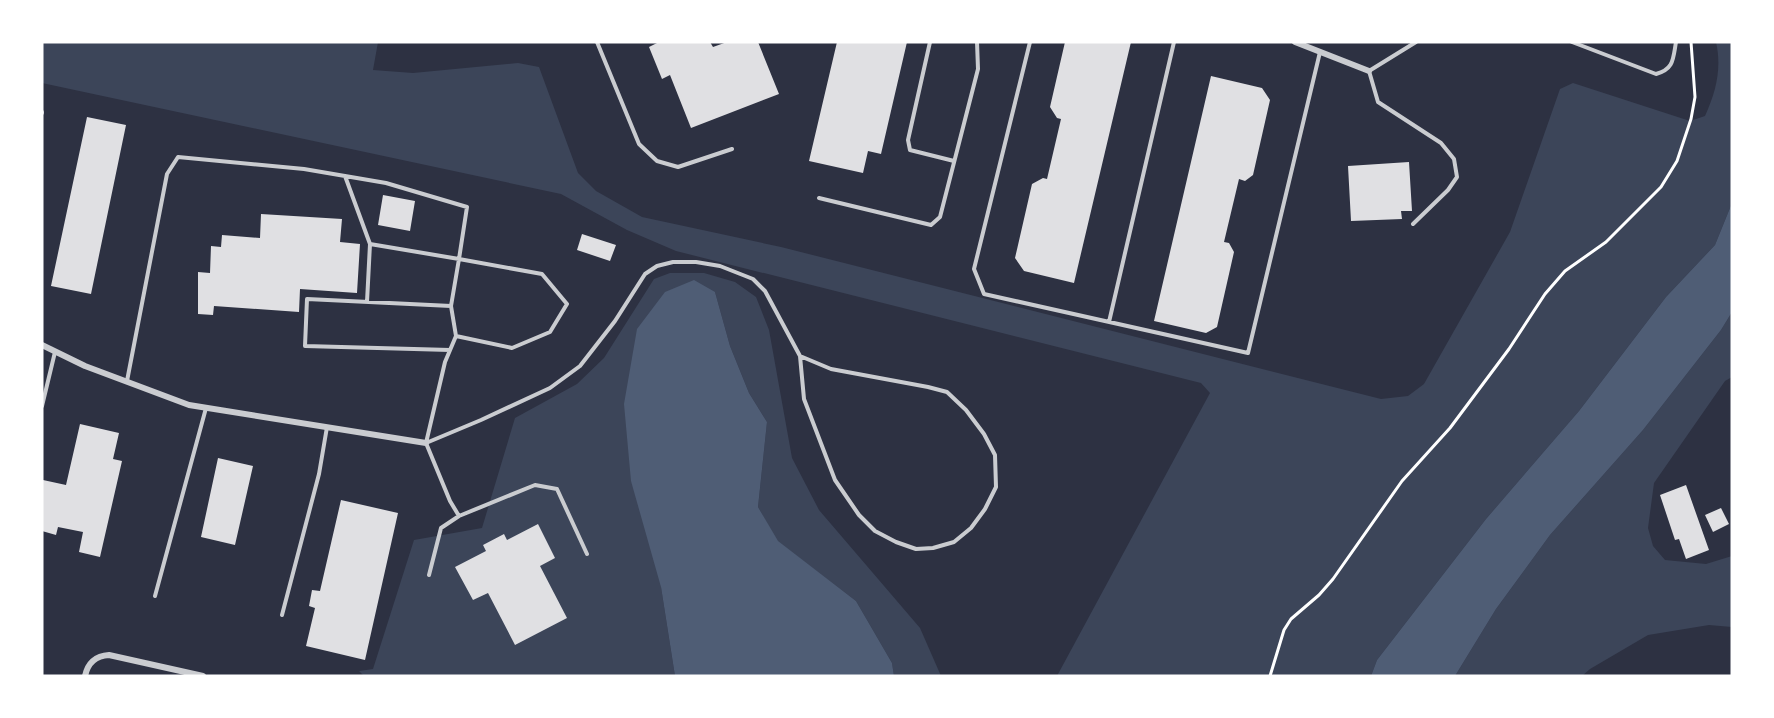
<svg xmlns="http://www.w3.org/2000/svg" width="1774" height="718" font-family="Raleway,sans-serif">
	<rect width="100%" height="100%" fill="#2d3142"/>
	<path fill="#3c4559" d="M42,42H378L373,70L413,73L518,63L539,67L578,173L596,191L642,217L781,247L1381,399L1408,396L1424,384L1510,232L1560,89L1573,83L1690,121L1705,116C1716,92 1722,68 1716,42H1732V203L1715,245L1666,297L1579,411L1486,519L1377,660L1371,676H1057L1210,393L1201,383L676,251L627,230L561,194L42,83Z
		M670,273H704L735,282L756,297L769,330L792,458L819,510L920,628L941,676H894L892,663L856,601L777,541L758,507L767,422L749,393L730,346L715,292L661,587L675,676H364L359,671L373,669L414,540L482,528L515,418L577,384L604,358L654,279Z
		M1732,312V377L1725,381L1654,483L1648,528L1653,546L1665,560L1706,564L1732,556V627L1709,625L1648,635L1590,669L1582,676H1455L1496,609L1550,535L1643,430L1721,330Z"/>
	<path fill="#4f5d75" d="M1732,203V312L1721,330L1643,430L1550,535L1496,609L1455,676H1371L1377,660L1486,519L1579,411L1666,297L1715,245Z
		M694,280L715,292L730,346L749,393L767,422L758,507L778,541L856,601L892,663L894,676H675L661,587L631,481L624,404L637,329L665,292Z"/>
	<path fill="#e0e0e3" d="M657,42H710L713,47L727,42H758L779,94L691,128L670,75L662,79L649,47L657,43Z
		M837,42H907L881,154L868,151L863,173L809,161Z
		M1065,42H1131L1074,283L1024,271L1015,258L1032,184L1043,178L1047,179L1061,119L1057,118L1050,107Z
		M1211,76L1262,88L1270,100L1253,175L1245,181L1239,179L1224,242L1229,243L1234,252L1217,327L1206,333L1154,321Z
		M87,117L126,125L91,294L51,286Z
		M1409,162L1412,211H1401L1402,219L1351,221L1348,166Z
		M383,195L415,201L410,231L378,225Z
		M261,214L342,219L340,242L360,244L357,293L300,289L299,312L214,306L213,315L198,314V272L210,273L211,246L221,247L222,235L260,238Z
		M582,234L616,245L610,261L577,250Z
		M80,424L119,433L113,459L122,461L100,557L79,552L83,532L58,527L56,535L42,531L43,480L66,485Z
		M218,458L253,466L235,545L201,537Z
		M1686,485L1709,550L1686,559L1679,539L1675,540L1660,495Z
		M341,500L398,513L365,660L306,646L315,608L309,606L312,590L320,591Z
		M1721,508L1729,524L1713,532L1705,515Z
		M538,524L555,558L540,566L567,618L515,645L488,593L473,600L455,567L486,551L483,545L504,534L507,540Z"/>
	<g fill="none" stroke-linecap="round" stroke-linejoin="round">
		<path stroke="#fff" stroke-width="3" d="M1270,676L1284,630L1291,619L1319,595L1333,579L1402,481L1450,428L1509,349L1545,294L1565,271L1606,242L1661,187L1677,161L1691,119L1695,97L1691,42"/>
		<path stroke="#caccd0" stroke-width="4" d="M597,42L639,144L657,161L678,167L732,149
			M930,42L908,140L910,150L954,161
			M1030,42L974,269L984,294L1248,353L1320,52
			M1572,42L1656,74C1674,69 1673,59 1676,42
			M42,113V112
			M345,176L370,244L459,259L451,306
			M819,198L931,225L940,217L978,69L977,42
			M1413,224L1448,190L1457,177L1454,159L1441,143L1378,102L1369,71L1416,42
			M367,302L370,244
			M1109,322L1174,42
			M450,350L305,346L307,299L451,306L456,336L445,362L426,443L450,501L459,516L535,485L557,489L587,554
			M127,381L167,174L178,157L304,169L386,183L467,207L459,259L542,274L567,304L550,332L512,348L456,336
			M42,406L55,352
			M426,443L481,420L550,388L580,366L615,321L645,274L657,266L673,262H696L720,266L753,279L765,291L800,356L804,399L835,480L859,515L875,531L896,542L916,549L933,548L954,542L971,528L985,509L996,487L995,455L984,434L966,410L947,392L928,387L831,369L800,356
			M429,575L441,528L459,516
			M155,596L206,408
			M282,615L319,474L327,427"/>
		<path stroke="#caccd0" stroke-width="6" d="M1295,42L1369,71
			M42,345L85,366L189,405L426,443
			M85,676C88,662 96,656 109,655L203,676"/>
	</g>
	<rect width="1774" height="718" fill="none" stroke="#ffffff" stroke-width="87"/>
</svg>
